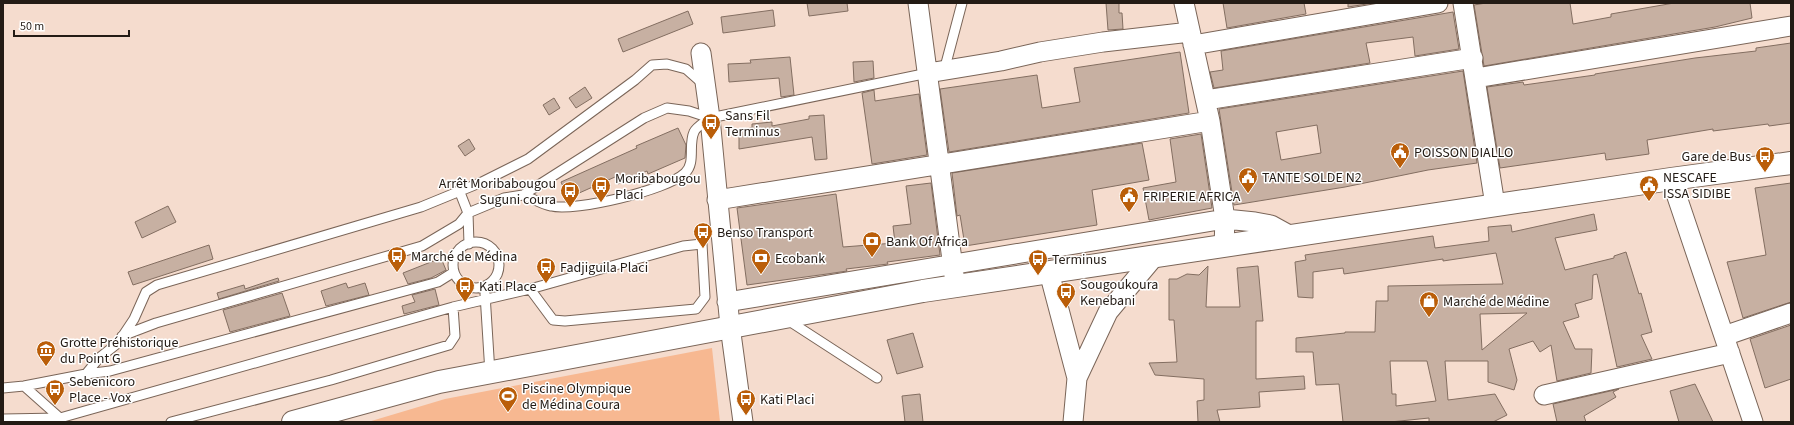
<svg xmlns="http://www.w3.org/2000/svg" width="1794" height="425" font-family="'Source Sans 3',sans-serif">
	<rect width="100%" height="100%" fill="#f5dcce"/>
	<path fill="#f7b891" d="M712,348L720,422H368L445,399Z"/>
	<path fill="#c7b0a2" stroke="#836e61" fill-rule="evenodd" d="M807,3H847L848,11L809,16Z
		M1106,3H1119V13H1122L1123,29L1108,30Z
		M1223,3H1304L1306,14L1227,28Z
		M1348,3H1373L1348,7Z
		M1486,3H1570L1573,24L1611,17V14L1674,3H1750L1752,18L1715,27L1484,66L1474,5Z
		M773,10L775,26L723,33L721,17Z
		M688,11L693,24L623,52L618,39Z
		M1453,12L1459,49L1415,56L1413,37L1366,43L1370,63L1214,88L1210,72L1223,70L1221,51Z
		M1791,43V123L1769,126L1768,124L1713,131V129L1647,140L1649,154L1606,160L1605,153L1500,168L1487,87L1523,82L1524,85L1595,75V74L1695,58L1756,51V48Z
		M1180,52L1189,113L949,152L940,89L1037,75L1042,108L1080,102L1074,68Z
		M790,57L794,95L781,97L779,78L729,82L728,64L751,63L750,60Z
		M873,61L874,78L854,82L853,62Z
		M1463,71L1477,163L1428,170L1345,187L1234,205L1219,109ZM1317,125L1321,153L1281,160L1276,132Z
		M585,87L592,98L576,108L569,98Z
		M874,90L875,101L919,94L927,155L872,164L862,93Z
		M554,98L560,108L549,115L543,105Z
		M824,115L827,159L815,160L812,137L739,149V130L752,128V124L772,122V126L809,119V116Z
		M678,128L686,145L685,158L648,174L647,171L618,184L615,177L568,198L561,182L637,148L636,146Z
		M1201,134L1212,208L1149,220L1143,188L1176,182L1170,139Z
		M469,139L475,149L465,156L458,146Z
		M1142,143L1149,180L1092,190L1097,225L965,246L960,215L957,216L952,173Z
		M931,183L940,255L887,262L888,264L846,269L847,271L827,274L747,285L737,208L836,194L843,247L895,243L893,226L911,224L906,186Z
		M1791,183V302L1743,318L1727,262L1766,255L1755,188Z
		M168,206L176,222L142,238L135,222Z
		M1594,214L1597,230L1555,238L1565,270L1614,258V256L1626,252L1639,294L1641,293L1652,332L1641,335L1652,359L1617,367L1597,274L1593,275L1592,299L1575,304L1579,317L1563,322L1575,349H1592L1591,373L1557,381L1551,345L1540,352L1533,341L1509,349L1517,380L1514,390L1488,382V361H1445L1448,400L1495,394L1507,415L1493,422H1429V418L1390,422H1343L1339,384L1316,385L1313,352H1296V338L1345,333V332H1375L1376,301H1388V286L1503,284L1496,253L1443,261V259L1344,274L1343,268L1313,272V298L1298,297L1295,262L1306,260L1305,255L1433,236L1435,248L1489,241L1488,227L1511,225L1512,232ZM1527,313L1482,350L1480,314ZM1390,361H1427L1436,401L1396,406V394H1392Z
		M209,245L213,259L133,285L128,272Z
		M441,258L446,270L431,278L408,284L403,273Z
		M1208,266L1206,307H1240L1237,268L1258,266L1263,321H1256V379L1304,376L1305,389L1259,392L1260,407L1217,410L1220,422H1198L1197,401L1204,400V379L1155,375L1149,363L1177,362L1174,320H1169V279H1177L1187,274L1199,275Z
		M278,278L279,281L219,299L217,293L244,285L245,289Z
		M346,283L348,288L365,283L369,295L326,306L321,291Z
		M435,289L439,305L404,314L402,306L415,302L412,295Z
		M282,293L290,316L230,332L223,310Z
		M1791,325V379L1765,388L1750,339Z
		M913,333L923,367L897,374L887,340Z
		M1695,384L1713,422H1679L1670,391Z
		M1619,389L1613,392L1616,397L1584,416L1586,422H1557L1553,404Z
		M920,394L923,422H905L902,396Z"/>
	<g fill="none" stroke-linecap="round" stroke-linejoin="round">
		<g stroke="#7a6558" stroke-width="11">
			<path id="service" d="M944,71L962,3
				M710,118L689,111L667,108L644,118L523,195C532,198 541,204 551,206C575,212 667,190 685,173C696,163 688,145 694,132C696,127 705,122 710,118L928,73
				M453 265a23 23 0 1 1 46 0a23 23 0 1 1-46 0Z
				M469,244L468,213L504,198L523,195
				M485,294L490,373
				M786,319L877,378
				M122,336L156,323L422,246L459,224L468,213L459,190
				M86,374L110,371L438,282L454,272
				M24,386L60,418V421
				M3,388L24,386L86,374L99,358L118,343L134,319L146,292L157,285L421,207L482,182L528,159L635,80L652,65L667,64L686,69L703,84
				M3,419L60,418L453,307L530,289L683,246L702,244L705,297L696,309L565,321L553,320L530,289
				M171,422L331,380L449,345L455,336L453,307"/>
		</g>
		<g stroke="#7a6558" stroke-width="21">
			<path id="minor" d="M918,3L954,275
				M1184,3L1210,121L1225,219L1224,246
				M1463,3L1495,205
				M1193,45L1438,3
				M701,53L710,118L730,326L743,422
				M928,73L1001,61L1040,52L1103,42L1190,32
				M1476,78L1791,26
				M1206,100L1473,58
				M1671,179L1753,422
				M717,200L1210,121
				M1049,272L1077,378
				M727,302L1225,219L1255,222L1271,225L1291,236
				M1724,336L1791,313
				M1544,395L1730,353
				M1073,422L1077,378L1108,312L1154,257"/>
		</g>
		<g stroke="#7a6558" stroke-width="24">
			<path id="tertiary" d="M293,422L439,382L923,291L1671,179L1791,163"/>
		</g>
		<use href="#service" stroke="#fff" stroke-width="9"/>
		<use href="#minor" stroke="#fff" stroke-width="19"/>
		<use href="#tertiary" stroke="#fff" stroke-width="22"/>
	</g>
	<defs>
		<g id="bus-pin" transform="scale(1)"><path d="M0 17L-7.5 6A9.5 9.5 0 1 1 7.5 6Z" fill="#ba5e09" stroke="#fff"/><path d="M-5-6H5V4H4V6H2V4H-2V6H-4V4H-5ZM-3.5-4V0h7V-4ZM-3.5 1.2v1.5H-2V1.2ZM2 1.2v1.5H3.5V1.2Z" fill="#fff"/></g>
		<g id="civic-pin" transform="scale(1)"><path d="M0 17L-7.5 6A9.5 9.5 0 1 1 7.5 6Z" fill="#ba5e09" stroke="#fff"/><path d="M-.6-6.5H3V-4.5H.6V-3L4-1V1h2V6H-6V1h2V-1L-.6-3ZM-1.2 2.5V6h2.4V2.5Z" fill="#fff"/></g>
		<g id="bank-pin" transform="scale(1)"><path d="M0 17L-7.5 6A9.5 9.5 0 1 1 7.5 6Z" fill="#ba5e09" stroke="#fff"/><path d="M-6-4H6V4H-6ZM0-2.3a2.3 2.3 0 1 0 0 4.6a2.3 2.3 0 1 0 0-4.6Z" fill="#fff"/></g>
		<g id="shop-pin" transform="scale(1)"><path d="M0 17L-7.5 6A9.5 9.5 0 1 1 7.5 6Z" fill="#ba5e09" stroke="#fff"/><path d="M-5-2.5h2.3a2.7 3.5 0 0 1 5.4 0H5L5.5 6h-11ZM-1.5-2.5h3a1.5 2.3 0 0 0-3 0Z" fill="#fff"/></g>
		<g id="museum-pin" transform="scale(1)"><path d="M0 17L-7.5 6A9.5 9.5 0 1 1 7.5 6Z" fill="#ba5e09" stroke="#fff"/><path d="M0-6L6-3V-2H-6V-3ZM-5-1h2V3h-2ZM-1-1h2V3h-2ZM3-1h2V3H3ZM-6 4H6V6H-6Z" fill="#fff"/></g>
		<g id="stadium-pin" transform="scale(1)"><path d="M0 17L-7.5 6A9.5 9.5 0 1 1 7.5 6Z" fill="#ba5e09" stroke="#fff"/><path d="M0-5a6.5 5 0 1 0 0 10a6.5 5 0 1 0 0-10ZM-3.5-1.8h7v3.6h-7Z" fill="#fff"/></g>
	</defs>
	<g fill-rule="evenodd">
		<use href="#bus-pin" x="711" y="123"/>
		<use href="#civic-pin" x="1400" y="152"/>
		<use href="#bus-pin" x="1765" y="156"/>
		<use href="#civic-pin" x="1248" y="177"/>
		<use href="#civic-pin" x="1649" y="185"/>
		<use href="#bus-pin" x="601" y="186"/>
		<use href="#bus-pin" x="570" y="191"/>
		<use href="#civic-pin" x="1129" y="196"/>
		<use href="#bus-pin" x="703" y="232"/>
		<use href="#bank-pin" x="872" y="241"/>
		<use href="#bus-pin" x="397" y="256"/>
		<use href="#bank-pin" x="761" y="258"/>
		<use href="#bus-pin" x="1038" y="259"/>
		<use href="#bus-pin" x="546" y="267"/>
		<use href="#bus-pin" x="465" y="286"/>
		<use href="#bus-pin" x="1066" y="292"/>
		<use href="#shop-pin" x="1429" y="301"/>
		<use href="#museum-pin" x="46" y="350"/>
		<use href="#bus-pin" x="55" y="389"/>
		<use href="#stadium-pin" x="508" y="396"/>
		<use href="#bus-pin" x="746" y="399"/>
	</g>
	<g text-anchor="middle" stroke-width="3" stroke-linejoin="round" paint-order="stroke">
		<g font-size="14" fill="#231b15" stroke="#fff" text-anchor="start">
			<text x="725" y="120">Sans Fil<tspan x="725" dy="16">Terminus</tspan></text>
			<text x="1414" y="157">POISSON DIALLO</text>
			<text x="1751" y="161" text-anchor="end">Gare de Bus</text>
			<text x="1262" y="182">TANTE SOLDE N2</text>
			<text x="1663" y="182">NESCAFE<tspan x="1663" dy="16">ISSA SIDIBE</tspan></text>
			<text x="615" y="183">Moribabougou<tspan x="615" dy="16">Placi</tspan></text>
			<text x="556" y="188" text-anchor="end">Arrêt Moribabougou<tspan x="556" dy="16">Suguni coura</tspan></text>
			<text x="1143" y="201">FRIPERIE AFRICA</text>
			<text x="717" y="237">Benso Transport</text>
			<text x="886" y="246">Bank Of Africa</text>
			<text x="411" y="261">Marché de Médina</text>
			<text x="775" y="263">Ecobank</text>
			<text x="1052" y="264">Terminus</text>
			<text x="560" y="272">Fadjiguila Placi</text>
			<text x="1080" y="289">Sougoukoura<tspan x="1080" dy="16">Kenebani</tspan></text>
			<text x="479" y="291">Kati Place</text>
			<text x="1443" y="306">Marché de Médine</text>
			<text x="60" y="347">Grotte Préhistorique<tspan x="60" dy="16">du Point G</tspan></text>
			<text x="69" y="386">Sebenicoro<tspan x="69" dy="16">Place - Vox</tspan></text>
			<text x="522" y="393">Piscine Olympique<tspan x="522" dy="16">de Médina Coura</tspan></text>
			<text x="760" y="404">Kati Placi</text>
		</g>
	</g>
	<rect width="1794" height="425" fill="none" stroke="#231b15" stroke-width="8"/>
	<path d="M14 30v6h115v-6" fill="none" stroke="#231b15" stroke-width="2"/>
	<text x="20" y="30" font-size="12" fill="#231b15" stroke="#ffffff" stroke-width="3" paint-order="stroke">50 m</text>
</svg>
